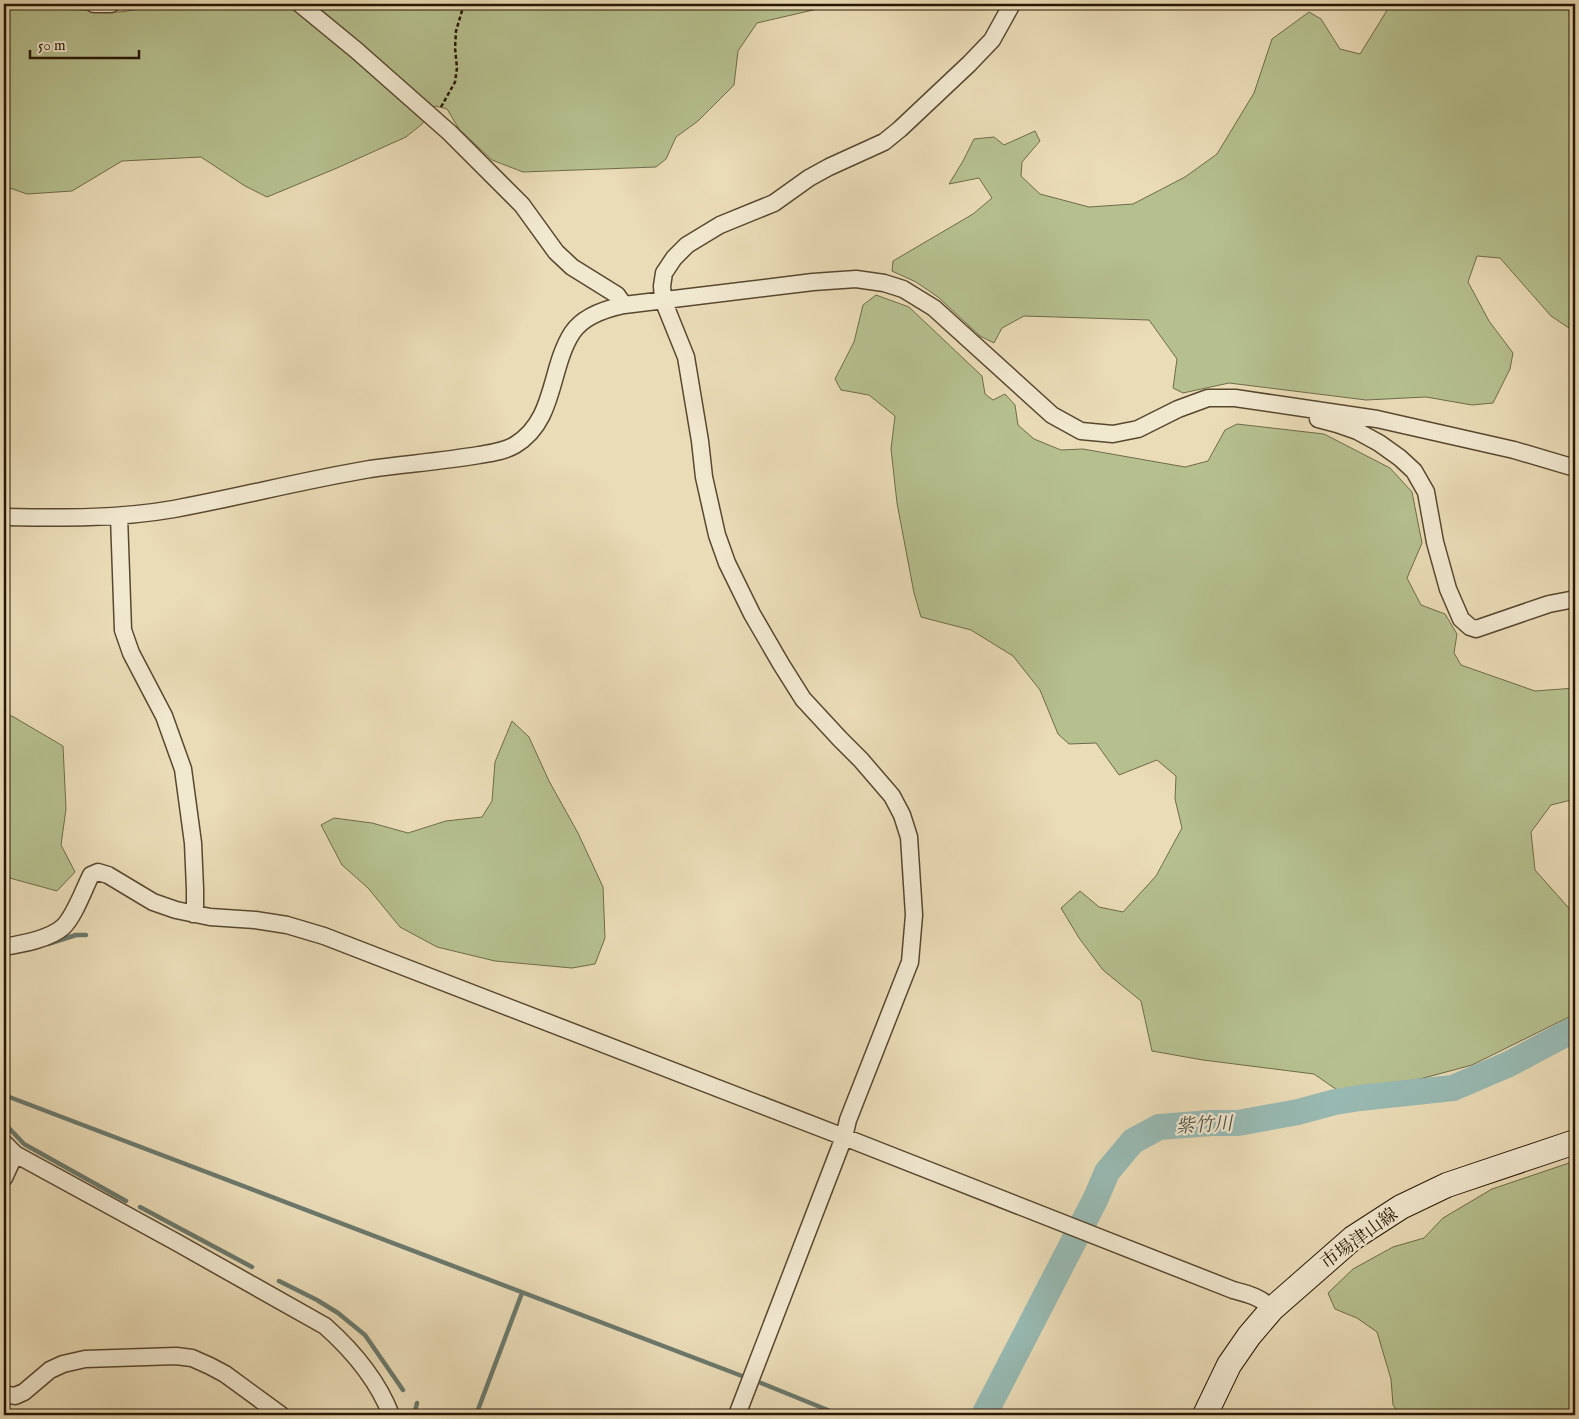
<svg xmlns="http://www.w3.org/2000/svg" width="1579" height="1419" font-family="'IM FELL English','Noto Serif JP',serif">
	<rect width="100%" height="100%" fill="#eadcb7"/>
	<filter id="stains"><feTurbulence type="fractalNoise" baseFrequency=".004" numOctaves="4"/><feColorMatrix values="0 0 0 0 .2 0 0 0 0 .09 0 0 0 0 .02 0 0 0 .5 -.17"/></filter>
	<radialGradient id="worn" r=".72"><stop offset=".6" stop-color="#630" stop-opacity="0"/><stop offset="1" stop-color="#630" stop-opacity=".3"/></radialGradient>
	<path fill="#b6c08f" stroke="#6e6c48" d="M4,4H32L43,8L120,12L175,4H839L757,23L738,51L734,85L698,121L676,137L666,159L656,167L523,172L492,160L459,129L447,109L435,106L422,124L406,137L337,168L267,197L245,186L201,157L122,161L72,191L27,194L4,186Z
		M1388,4H1575V332L1551,316L1500,258L1477,256L1468,282L1489,321L1513,353L1510,369L1493,403L1472,405L1426,397L1366,400L1229,383L1183,393L1173,388L1177,359L1149,320L1024,316L1002,328L994,343L980,336L938,297L916,282L892,271L893,261L973,214L992,198L979,178L949,184L963,161L974,139L994,137L1004,145L1035,131L1040,141L1022,162L1021,176L1040,194L1089,207L1133,204L1185,177L1217,154L1254,93L1272,39L1309,12L1321,19L1340,49L1360,54L1386,12Z
		M876,295L909,307L982,376L985,394L993,400L1005,394L1015,405L1018,425L1034,439L1061,450L1083,449L1185,467L1208,461L1225,430L1237,424L1324,434L1390,468L1412,492L1422,543L1407,578L1421,605L1445,614L1457,634L1454,653L1461,665L1535,691L1575,688V799L1551,805L1531,832L1535,870L1575,915V1014L1472,1065L1420,1079L1340,1092L1314,1074L1203,1060L1152,1051L1141,1001L1103,970L1079,938L1061,908L1080,891L1099,907L1123,912L1156,876L1182,828L1175,799L1176,776L1157,760L1119,775L1096,743L1069,744L1058,734L1040,690L1013,656L971,630L921,617L914,593L897,503L891,449L895,416L869,395L841,390L835,379L854,342L863,305Z
		M4,716H12L63,746L66,809L61,845L75,872L57,891L6,877L4,873Z
		M512,721L529,737L549,781L578,833L603,887L605,938L595,964L572,968L495,961L437,947L400,927L368,888L342,865L321,825L334,818L372,823L408,833L446,821L482,817L492,801L495,762Z
		M1575,1161V1415H1400L1393,1405L1391,1379L1377,1332L1357,1318L1335,1309L1328,1293L1353,1269L1393,1247L1424,1238L1443,1218L1492,1189Z"/>
	<g fill="none" stroke-linecap="round" stroke-linejoin="round">
		<path stroke="#6b796c" stroke-width="4.5" d="M48,944L76,935H86
			M4,1095L742,1376
			M4,1118L7,1126L24,1144L126,1201
			M140,1207L252,1267
			M279,1281L317,1300L338,1313L365,1335L403,1390
			M761,1383L840,1415
			M414,1415L417,1403
			M476,1415L522,1293"/>
		<path stroke="#98bab3" stroke-width="26" d="M984,1415L1096,1198L1107,1172L1133,1141L1159,1127L1211,1123H1238L1298,1112L1335,1102L1360,1098L1453,1088L1509,1064L1575,1029"/>
		<g stroke="#58482f" stroke-width="19">
			<path id="minor" d="M94,4H111
				M300,4L356,50L450,133L522,205L556,252L572,267L617,295L624,305
				M1318,419L1337,424L1357,431L1379,443L1400,458L1414,471L1426,492L1435,542L1448,589L1461,619L1470,627L1476,629L1549,604L1575,599
				M119,516L123,630L131,653L164,716L183,769L193,843L195,889V906L193,914
				M4,517C61,518 117,519 174,509C239,497 304,480 370,469C406,464 443,461 479,455C491,453 505,451 515,445C556,420 549,369 572,333C583,316 605,309 624,305L813,282L856,279L884,283L903,289L934,308L1052,415L1081,431L1113,434L1138,429L1178,409L1208,398H1235L1377,419L1514,450L1575,468
				M4,947C21,944 50,939 63,927C74,917 84,889 91,875L98,872L108,875L153,902L176,910L210,917L255,920L287,925L324,936L844,1137L1233,1290C1248,1294 1261,1297 1272,1309
				M4,1143L15,1154L176,1242L325,1326C352,1350 378,1381 391,1415
				M4,1178L15,1154
				M4,1394L15,1396L24,1392L50,1370L63,1364L85,1359L176,1356L192,1358L210,1366L225,1374L281,1415
				M737,1415L844,1137L848,1120L910,962L914,915L909,837L902,815L892,796L861,760L840,739L803,699L781,664L752,614L727,563L717,535L704,477L700,441L686,357L663,300L662,286L664,273L674,258L687,245L720,225L774,203L809,178L829,167L884,142L900,129L969,64L992,40L1012,4"/>
		</g>
		<g stroke="#271702" stroke-width="26">
			<path id="secondary" d="M1205,1415L1229,1365L1249,1336L1272,1309L1353,1238L1401,1207L1447,1185L1575,1142"/>
		</g>
		<path stroke="#271702" stroke-width="2.5" stroke-dasharray="4 2.5" stroke-linecap="butt" d="M441,107L455,82L457,68L455,48L456,31L464,4"/>
		<use href="#minor" stroke="#f1e8d0" stroke-width="16"/>
		<use href="#secondary" stroke="#f1e8d0" stroke-width="24"/>
	</g>
	<g text-anchor="middle" stroke-width="4.5" stroke-linejoin="round" paint-order="stroke">
		<g font-size="18" fill="#271702" stroke="#f1e8d0">
			<text transform="translate(1359 1238) rotate(-36)" y="6">市場津山線</text>
		</g>
		<g font-size="19" font-style="italic" fill="#4f5040" stroke="#f1e8d0">
			<text transform="translate(1204 1124) rotate(-3)" y="7">紫竹川</text>
		</g>
	</g>
	<rect width="1579" height="1419" fill="none" stroke="#eadcb7" stroke-width="20"/>
	<rect x="5" y="5" width="1569" height="1409" fill="none" stroke="#271702" stroke-width="2.5"/>
	<rect x="10" y="10" width="1559" height="1399" fill="none" stroke="#271702"/>
	<path d="M30 50v8h109v-8" fill="none" stroke="#271702" stroke-width="2.5"/>
	<text x="38" y="50" font-size="15" fill="#271702" stroke="#f1e8d0" stroke-width="4" paint-order="stroke">50 m</text>
	<rect width="100%" height="100%" filter="url(#stains)"/>
	<rect width="100%" height="100%" fill="url(#worn)"/>
</svg>
